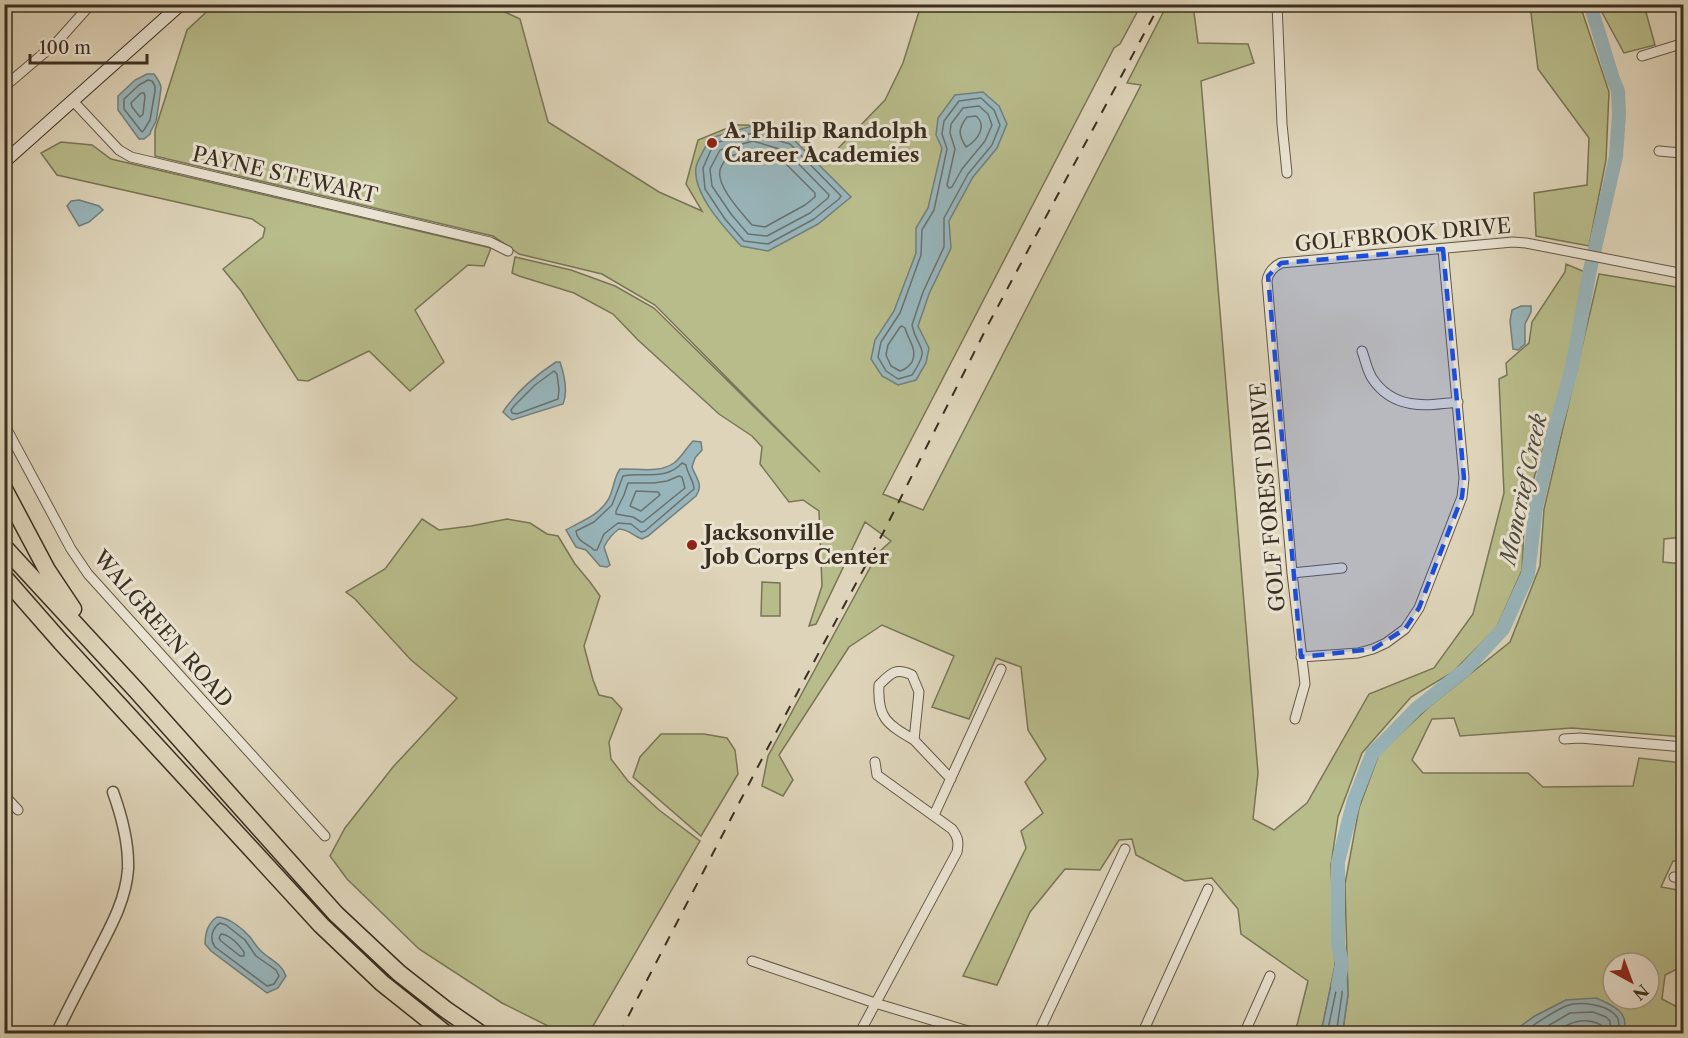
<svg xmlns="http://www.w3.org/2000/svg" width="1688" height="1038" font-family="'Libre Caslon Text',serif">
	<rect width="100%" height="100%" fill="#ded4b9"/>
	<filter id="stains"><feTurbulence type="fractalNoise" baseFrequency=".00333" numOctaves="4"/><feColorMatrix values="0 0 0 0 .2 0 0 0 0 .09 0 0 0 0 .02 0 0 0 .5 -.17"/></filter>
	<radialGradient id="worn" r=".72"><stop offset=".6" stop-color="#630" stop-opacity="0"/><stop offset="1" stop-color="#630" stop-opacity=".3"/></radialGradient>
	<path fill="#b8bb8a" stroke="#797556" stroke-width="1.5" fill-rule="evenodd" d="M410,4L415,9L490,5L520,19L548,122L659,192L702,211L686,184L698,140L735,125H766L791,133L812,151L823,164L885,100L903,63L921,5H1141L1120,44L1114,48L883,494L923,510L1141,85L1127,83L1167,5H1193L1198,43L1248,44L1254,63L1201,81L1258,773L1253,819L1274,830L1307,803L1369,694L1434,668L1473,614L1504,493L1499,379L1507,375L1506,363L1529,343L1532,322L1565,272L1566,264L1585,272L1569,365L1525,507L1522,570L1497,627L1453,672L1411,697L1362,753L1338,817L1331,865L1335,966L1321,1033H1295L1308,981L1241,934L1238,909L1212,878L1185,881L1136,855L1132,839L1119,840L1100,870L1065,869L1030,912L997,985L963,976L1026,848L1021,831L1043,813L1025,782L1046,759L1028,730L1021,667L996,658L969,719L932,707L954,656L882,625L849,647L779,755L793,780L783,796L762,786L768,756L878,553L891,541L865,522L816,624L809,626L822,586L819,511L803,500L789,502L760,464L762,447L752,436L719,414L638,340L613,314L574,293L519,276L512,273L515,257L571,270L615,286L654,308L820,472L655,305L602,274L519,254L493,236L155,156V130L187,30L214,5Z
		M1530,5H1580L1609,92L1606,160L1589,246L1536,236L1534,193L1587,185L1589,138L1538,69Z
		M1598,5H1644L1655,45L1624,53Z
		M61,142L92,145L111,159L491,248L484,266L468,265L415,310L444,362L410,391L369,351L308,381L298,380L241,291L223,269L263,237L265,228L252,219L57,175L41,153Z
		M1599,274L1683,288V537L1664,539L1663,562L1683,564V737L1572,728L1460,736L1454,718L1432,719L1412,760L1423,773H1528L1543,787L1633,786L1639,758L1683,763V861H1673L1661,887L1683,891V966L1665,975L1662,999L1683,1010V1033H1623L1625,1030L1566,1000L1535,1016L1511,1033L1344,1034L1343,1029L1348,995L1345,884L1359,808L1379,754L1430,706L1510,642L1540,566L1544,509ZM1613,963H1649V999H1613Z
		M422,519L439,530L471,526L507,519L530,523L547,534L558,536L575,564L590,582L600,596L584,646L593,680L599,695L612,698L622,709L609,742L611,759L628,781L659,810L700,841L589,1033H562L502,1003L419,949L347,879L330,856L345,828L393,767L457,698L411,660L355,599L346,592L385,569Z
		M762,582L780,583V616H761Z
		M661,734H704L727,738L735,750L738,774L701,836L633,777L640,757Z"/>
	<path fill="#98b5bb" stroke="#727f7d" stroke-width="1.5" d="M147,74H154C157,78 160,82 161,87C161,90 157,117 156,121C154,126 151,129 150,134L144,139H139L118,110V96L135,80Z
		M983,92L999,106L1007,124L997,148L973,177L949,221L951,248L929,294L918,326L929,348L926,363L916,380L898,385L882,376L871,359L875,340L894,311L916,253V228L928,208L942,148L936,135L938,118L955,95Z
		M752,126L793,139L851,197L818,224L768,251L741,246C725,228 692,194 696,167C698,159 707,145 710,138Z
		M79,200L99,206L103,210L89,222L79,226L67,206L71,201Z
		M1521,306H1531V312L1525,324V344L1518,350L1513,349L1510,321L1512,310Z
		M556,362H560C564,374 568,392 563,404L512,420L503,412C516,392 536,375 556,362Z
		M693,441L701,442L702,450L695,458L692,467C696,478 704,485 696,496L648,536L642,539C632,536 631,530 619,529C612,534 608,539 604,547L610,565L607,567L600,566L586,550L576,547L566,530C581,521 598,516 608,500C614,490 613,479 620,469C637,468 658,474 674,463C681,458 687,447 693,441Z
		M217,917C229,917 243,929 250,937C254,942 257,948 262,952C271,960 282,964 286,976L278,988L267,993L211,951L205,944C205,934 208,923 217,917Z
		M1335,966L1347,968L1348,995L1343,1029L1344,1033H1321Z
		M1596,998C1612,1005 1631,1012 1623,1033H1511L1535,1016L1566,1000Z"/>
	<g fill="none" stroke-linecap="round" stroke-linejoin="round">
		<path stroke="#69726e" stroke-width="1.5" d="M148,80L152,81L155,86V91L150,120L144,130L142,132L124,109V99L139,85Z
			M141,93H144L145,96L143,114L140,117L132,107L131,103Z
			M981,98L994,110L1000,125L992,145L968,174L944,218V247L923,292L912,325C917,351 932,345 912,375L898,379L886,371L878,357L881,342L900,313L921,255L922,230L934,210L947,149L942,134L944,121L959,101Z
			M979,106L988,114L992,125L985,141L962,169L952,187L949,188L947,185L955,149L950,133L951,124L963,108Z
			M976,116C988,126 977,141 966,147C958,134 958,129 967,117Z
			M753,133L790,144L841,196L839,199L814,219L768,244L744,241L725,219L705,189L703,168L714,143Z
			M753,141L786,151L829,195L828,198L810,213L767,236L748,234L731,214L712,186L710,169L720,150Z
			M753,150L781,159L815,193V197L805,205L765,227L752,225C742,213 716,186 720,170C721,166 725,160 727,157Z
			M902,326L905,328C908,340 918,349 912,362C908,367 906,369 900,371L891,366L886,355L888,345L900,327Z
			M554,371L557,374L559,390L558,399L517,414L512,413L511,410L514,406L535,385Z
			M682,463L686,465C687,473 694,481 694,489L645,531L641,532L631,524L618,523L604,534L597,550H594C587,543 577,542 576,531L594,522L612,505L623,476C643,472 666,481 682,463Z
			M679,476L682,477L685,488L643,522H641L633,517L616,514V511L624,495L628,483H654L667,481Z
			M636,491L658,492L660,495L641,511L630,506Z
			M220,923L226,925L245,940L256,956L276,970L279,976L274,984L267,986L215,947C209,939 212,928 220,923Z
			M221,934C230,935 239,945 244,952V956H240L221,941L219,938Z
			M1327,1034L1336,991L1339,989L1342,991V994L1337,1028L1338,1034
			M1521,1034C1535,1024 1550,1013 1566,1006C1579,1001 1611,1004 1618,1019C1619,1023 1619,1030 1618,1034
			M1534,1034L1570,1013L1593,1012L1606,1017L1610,1021L1611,1034
			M1550,1034C1568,1024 1582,1015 1601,1025L1602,1034"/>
		<path stroke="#98b5bb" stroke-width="14" d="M1338,985L1342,964L1338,944V862L1354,800L1372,754L1416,709L1466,669L1503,629L1528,574L1536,507L1553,436L1572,367L1590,270L1616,156L1619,114L1618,91L1613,79L1590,4"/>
		<g stroke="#635847" stroke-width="11">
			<path id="minor" d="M1277,4L1282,124L1287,173
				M1642,56L1684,43
				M4,87L57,42L91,4
				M73,101L119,150L131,157L490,242L508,251
				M1659,151L1681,153L1684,155
				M1362,351C1365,359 1367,370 1372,378C1393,410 1425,406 1458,402
				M4,424L71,549L88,574L325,836
				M1292,573L1342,568
				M1301,657L1358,653L1373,649L1386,643L1405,629L1419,608L1462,497L1464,478L1443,249
				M1295,719L1305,684L1292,573L1267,281C1268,272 1273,267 1281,263L1513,242L1526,243L1684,274
				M1564,739L1580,738L1684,747
				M914,740C887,724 877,718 879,685C891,673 896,667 912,675L919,692L914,740L951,779
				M4,795L18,810
				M934,815L1001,669
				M1674,877L1684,878
				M752,961L875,1003L978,1034
				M859,1034L957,852C959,842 958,837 952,829L877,775L875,762
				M1038,1034L1125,849
				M1142,1034L1208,889
				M1244,1034L1270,976"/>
		</g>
		<g stroke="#635847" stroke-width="13">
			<path id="tertiary" d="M56,1034C69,1007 83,981 96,955C110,928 126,900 128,869C129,842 122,817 113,792"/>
		</g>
		<g stroke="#3a2f21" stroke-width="14">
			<path id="secondary" d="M4,162L181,4"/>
		</g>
		<g stroke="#3a2f21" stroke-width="19">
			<path id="motorway" d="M4,489L47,570L73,609
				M4,547L136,690L336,914L399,973L445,1009L481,1034
				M4,577L61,642L321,925L382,983L446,1034"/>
		</g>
		<use href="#minor" stroke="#eae3d2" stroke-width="9"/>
		<use href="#tertiary" stroke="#eae3d2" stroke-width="10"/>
		<use href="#secondary" stroke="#eae3d2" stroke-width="12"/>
		<use href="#motorway" stroke="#ded4b9" stroke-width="16"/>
		<path stroke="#3a2f21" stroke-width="2" stroke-dasharray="10 10" stroke-linecap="butt" d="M619,1034L764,755L883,533L989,323L1160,4"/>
	</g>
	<path fill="#1d4ed8" fill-opacity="0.2" stroke="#1d4ed8" stroke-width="4.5" stroke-dasharray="12 8" stroke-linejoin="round" d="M1443,249L1464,478L1462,497L1419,608L1405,629L1373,649L1301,657L1268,276L1281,263Z"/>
	<g fill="#8f2418" stroke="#eae3d2" stroke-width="2">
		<circle cx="712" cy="143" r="6"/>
		<circle cx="692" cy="545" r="6"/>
	</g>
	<g text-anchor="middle" stroke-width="6" stroke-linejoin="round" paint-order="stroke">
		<g font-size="21" font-weight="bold" fill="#3a2f21" stroke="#eae3d2" text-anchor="start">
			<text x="724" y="138">A. Philip Randolph<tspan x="724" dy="24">Career Academies</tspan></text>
			<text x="704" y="540">Jacksonville<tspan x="704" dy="24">Job Corps Center</tspan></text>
		</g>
		<g font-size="21" fill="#3a2f21" stroke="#eae3d2">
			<text transform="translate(285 175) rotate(13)" y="7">PAYNE STEWART</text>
			<text transform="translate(1403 235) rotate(-5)" y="7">GOLFBROOK DRIVE</text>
			<text transform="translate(1268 497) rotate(-95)" y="7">GOLF FOREST DRIVE</text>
			<text transform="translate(163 629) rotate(49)" y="7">WALGREEN ROAD</text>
		</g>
		<g font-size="22" font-style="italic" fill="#4d4a40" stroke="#eae3d2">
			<text transform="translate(1523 489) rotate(-78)" y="8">Moncrief Creek</text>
		</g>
	</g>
	<rect width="1688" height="1038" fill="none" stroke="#ded4b9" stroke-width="24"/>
	<rect x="6" y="6" width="1676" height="1026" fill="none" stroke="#3a2f21" stroke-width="3"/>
	<rect x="12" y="12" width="1664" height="1014" fill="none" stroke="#3a2f21" stroke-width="1.5"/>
	<g transform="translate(1631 981) rotate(139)"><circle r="28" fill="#eae3d2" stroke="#a49b8b" stroke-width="1.5"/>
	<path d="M0-4.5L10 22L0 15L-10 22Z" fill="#8f2418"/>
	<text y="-9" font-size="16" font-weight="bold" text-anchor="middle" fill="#3a2f21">N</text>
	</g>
	<path d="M30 54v9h117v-9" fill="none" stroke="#3a2f21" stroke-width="3"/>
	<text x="39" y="54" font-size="18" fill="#3a2f21" stroke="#eae3d2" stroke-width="4.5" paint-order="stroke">100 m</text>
	<rect width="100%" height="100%" filter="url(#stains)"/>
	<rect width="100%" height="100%" fill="url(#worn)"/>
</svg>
